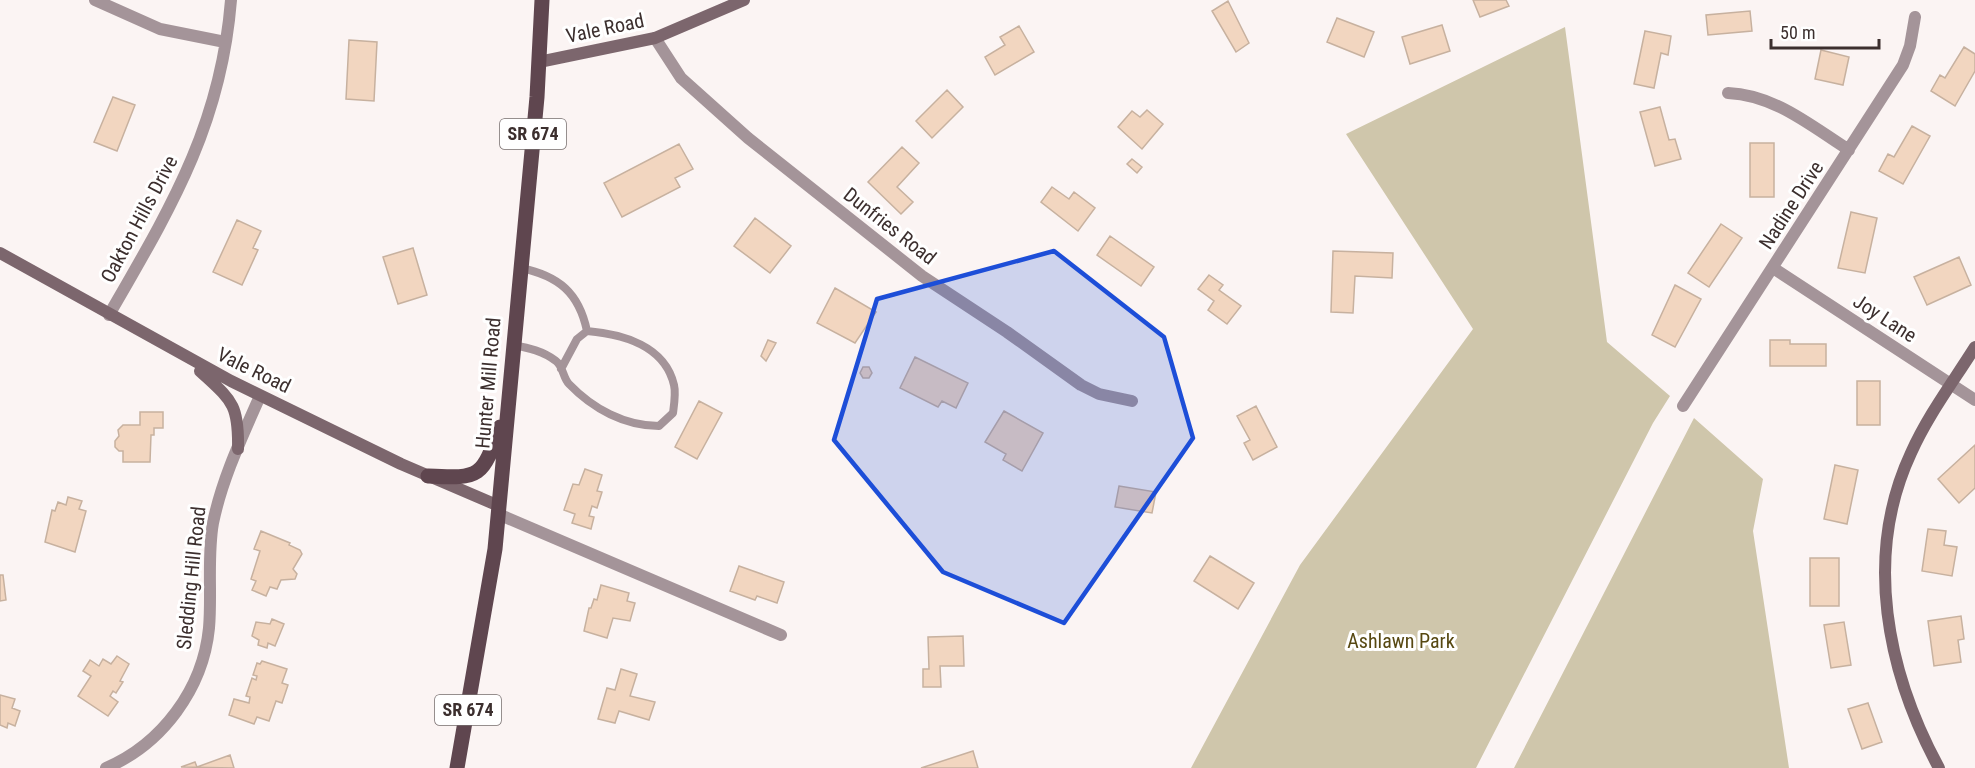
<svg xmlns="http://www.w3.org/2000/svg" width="1975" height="768" font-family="'Roboto Condensed',sans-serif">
	<rect width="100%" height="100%" fill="#fbf4f3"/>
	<path fill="#cfc6ab" d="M1565,27L1607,342L1670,396L1653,423L1476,768H1191L1300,565L1473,329L1346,134Z
		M1694,418L1763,479L1753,531L1789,768H1514Z"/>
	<path fill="#f2d6c0" stroke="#c7b19f" stroke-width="1.5" d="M1473,0H1506L1509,6L1480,17Z
		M1228,1L1249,43L1236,52L1212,11Z
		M1750,11L1752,31L1708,35L1706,15Z
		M1337,18L1374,32L1364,57L1327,42Z
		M1442,25L1450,51L1410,64L1402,37Z
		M1019,26L1034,52L995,75L985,57L1005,45L1000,37Z
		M1645,31L1671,36L1668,55L1661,53L1654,88L1634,84Z
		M349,40L377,42L374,101L346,99Z
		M1964,47L1975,54V71L1955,106L1931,91L1940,75L1945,78Z
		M1821,50L1849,57L1843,85L1815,79Z
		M947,90L963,107L932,138L916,121Z
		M113,97L135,105L117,151L94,142Z
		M1660,107L1669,140L1675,139L1681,159L1655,166L1640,112Z
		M1147,110L1163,124L1142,149L1118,127L1132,111L1140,117Z
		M1912,126L1930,136L1903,184L1879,171L1888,154L1894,157Z
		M1750,143H1774V197H1750Z
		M679,144L693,169L675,178L680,187L622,217L604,183Z
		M902,147L919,163L897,187L913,202L901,214L868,182Z
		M1132,159L1142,167L1137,173L1127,164Z
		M1052,187L1069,199L1074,192L1095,208L1078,231L1041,202Z
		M1851,212L1877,218L1865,273L1838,268Z
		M755,218L791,246L770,273L734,246Z
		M237,220L261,231L253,248L258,250L242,285L213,272Z
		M1721,224L1742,238L1709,287L1688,273Z
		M1110,236L1154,267L1141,286L1097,255Z
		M413,248L427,295L398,304L383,257Z
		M1333,251L1393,253L1392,278L1355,276L1353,313L1331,312Z
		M1959,257L1971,285L1927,305L1914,277Z
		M1209,275L1223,285L1219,290L1241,306L1227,324L1208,310L1214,301L1198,289Z
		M1675,285L1701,299L1675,347L1652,335Z
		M835,288L876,312L855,343L817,323Z
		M768,340L776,343L766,361L761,356Z
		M1770,340H1790V344H1826V366H1770Z
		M915,357L968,383L956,408L942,401L938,407L900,388Z
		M863,367H869L872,373L869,378H863L860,373Z
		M1857,381H1880V425H1857Z
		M699,401L722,413L697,459L675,447Z
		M1256,406L1277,447L1253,460L1244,443L1250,440L1237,416Z
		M1004,411L1043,433L1022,471L1003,460L1006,454L985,442Z
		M140,412H163V428H154V435H151L150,462H123V451H119L115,447V441L119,436L118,430L123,425H140Z
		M1975,445V488L1959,503L1938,479Z
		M1835,465L1858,470L1847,524L1824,519Z
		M585,469L602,475L597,491L602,492L597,508L592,506L589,516L594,517L591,529L572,523L575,514L564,510L573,484L579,485Z
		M1119,486L1156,492L1152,513L1115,507Z
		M68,497L82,501L79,509L86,511L75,552L45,542L52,510L55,511L58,502L66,505Z
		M1928,529L1946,531L1944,545L1957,547L1952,576L1922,571Z
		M261,531L290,543L289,545L300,550L302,554L293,569L297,574L295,579L281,580L277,589L270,587L266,596L252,590L256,581L251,579L260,551L254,549Z
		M1210,556L1254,583L1238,609L1194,581Z
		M1810,558H1839V606H1810Z
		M739,566L784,582L777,603L757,596L755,600L730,591Z
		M0,575H3L6,600L0,601Z
		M601,585L629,593L627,601L635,603L630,621L613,618L607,638L584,631L589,608H591L594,599L597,600Z
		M1961,616L1964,639L1958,640L1961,662L1934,666L1928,621Z
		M272,619L284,624L275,646L268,643L267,648L258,645L259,640L252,636L256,622L270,624Z
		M1844,622L1851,665L1831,668L1824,625Z
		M963,636L964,666H940L941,687H923V669H929L928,637Z
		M117,656L129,664L120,681L123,682L116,693L113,691L110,696L118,702L108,716L78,696L91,676L83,671L90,660L99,666L103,659L111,664Z
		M262,661L287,669L282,683L288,685L282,703L276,701L269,721L257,717L254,724L229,715L234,699L249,703L250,697L246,696L252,678L256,680L257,676L253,675L257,663L260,664Z
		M621,669L637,674L630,696L655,702L649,720L619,711L615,723L598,719L607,688L615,690Z
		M0,695L15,699L12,708L20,711L15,726L8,723L7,728L0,725Z
		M1868,703L1882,742L1862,749L1848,709Z
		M973,751L978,768H921Z
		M230,755L234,768L181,767L195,762L197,767Z"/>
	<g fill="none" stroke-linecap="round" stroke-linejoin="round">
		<path stroke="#a49499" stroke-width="8" d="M513,345C529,348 543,351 556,361C563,366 563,378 569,384C593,409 625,426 659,426L673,413C674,405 676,393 674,385C665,346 623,334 587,331C579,293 559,276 521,268
			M561,369L577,339L587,331"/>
		<path stroke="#a49499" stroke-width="12" d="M95,0L160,29L225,42
			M655,38L681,78L748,138L922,276L1007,332L1081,385L1099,394L1132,401
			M1728,93C1775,95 1811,126 1849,150
			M1773,268L1975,400
			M109,315C170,209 221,126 231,0
			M1683,406L1903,65L1910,46L1915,17
			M498,514L781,635
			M106,768C162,744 203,689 209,628C212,594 207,557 213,523C222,479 242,437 260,396"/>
		<path stroke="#7c666d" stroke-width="12" d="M539,62L655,38L744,0
			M0,253L231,381L401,464L499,506
			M200,371C231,400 239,403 238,449
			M1939,768C1887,672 1863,556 1911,453C1928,415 1953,382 1975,347"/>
		<path stroke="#5f464f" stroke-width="15" d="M428,476C481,479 482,477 500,427
			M457,768L495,549L537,97L542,0"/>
	</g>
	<path fill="#1d4ed8" fill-opacity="0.2" stroke="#1d4ed8" stroke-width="4.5" stroke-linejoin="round" d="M1054,251L1164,337L1193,438L1064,623L943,572L834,440L877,299Z"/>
	<g text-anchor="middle" stroke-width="6" stroke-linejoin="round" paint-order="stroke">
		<g fill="#fff" stroke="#766d6d" stroke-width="1.5">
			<rect x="500" y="119" width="66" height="30" rx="4.5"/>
			<rect x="435" y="695" width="66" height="30" rx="4.5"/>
		</g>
		<g font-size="18" font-weight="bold" fill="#3c2f2e">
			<text x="533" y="140">SR 674</text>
			<text x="468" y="716">SR 674</text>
		</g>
		<g font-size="20" fill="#3c2f2e" stroke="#fff">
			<text transform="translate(605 28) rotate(-12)" y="7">Vale Road</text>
			<text transform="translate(1791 205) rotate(-57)" y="7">Nadine Drive</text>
			<text transform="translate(139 219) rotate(-62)" y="7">Oakton Hills Drive</text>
			<text transform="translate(890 226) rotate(38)" y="7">Dunfries Road</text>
			<text transform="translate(1885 318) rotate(33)" y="7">Joy Lane</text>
			<text transform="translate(254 370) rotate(26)" y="7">Vale Road</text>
			<text transform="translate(488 383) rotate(-85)" y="7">Hunter Mill Road</text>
			<text transform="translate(191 578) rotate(-84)" y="7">Sledding Hill Road</text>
		</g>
		<g font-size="20" fill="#574812" stroke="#fff">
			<text x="1401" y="648">Ashlawn Park</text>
		</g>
	</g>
	<path d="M1771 39v9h108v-9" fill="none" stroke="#3c2f2e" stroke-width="3"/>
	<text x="1780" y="39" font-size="18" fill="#3c2f2e" stroke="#ffffff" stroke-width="4.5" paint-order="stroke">50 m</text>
</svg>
